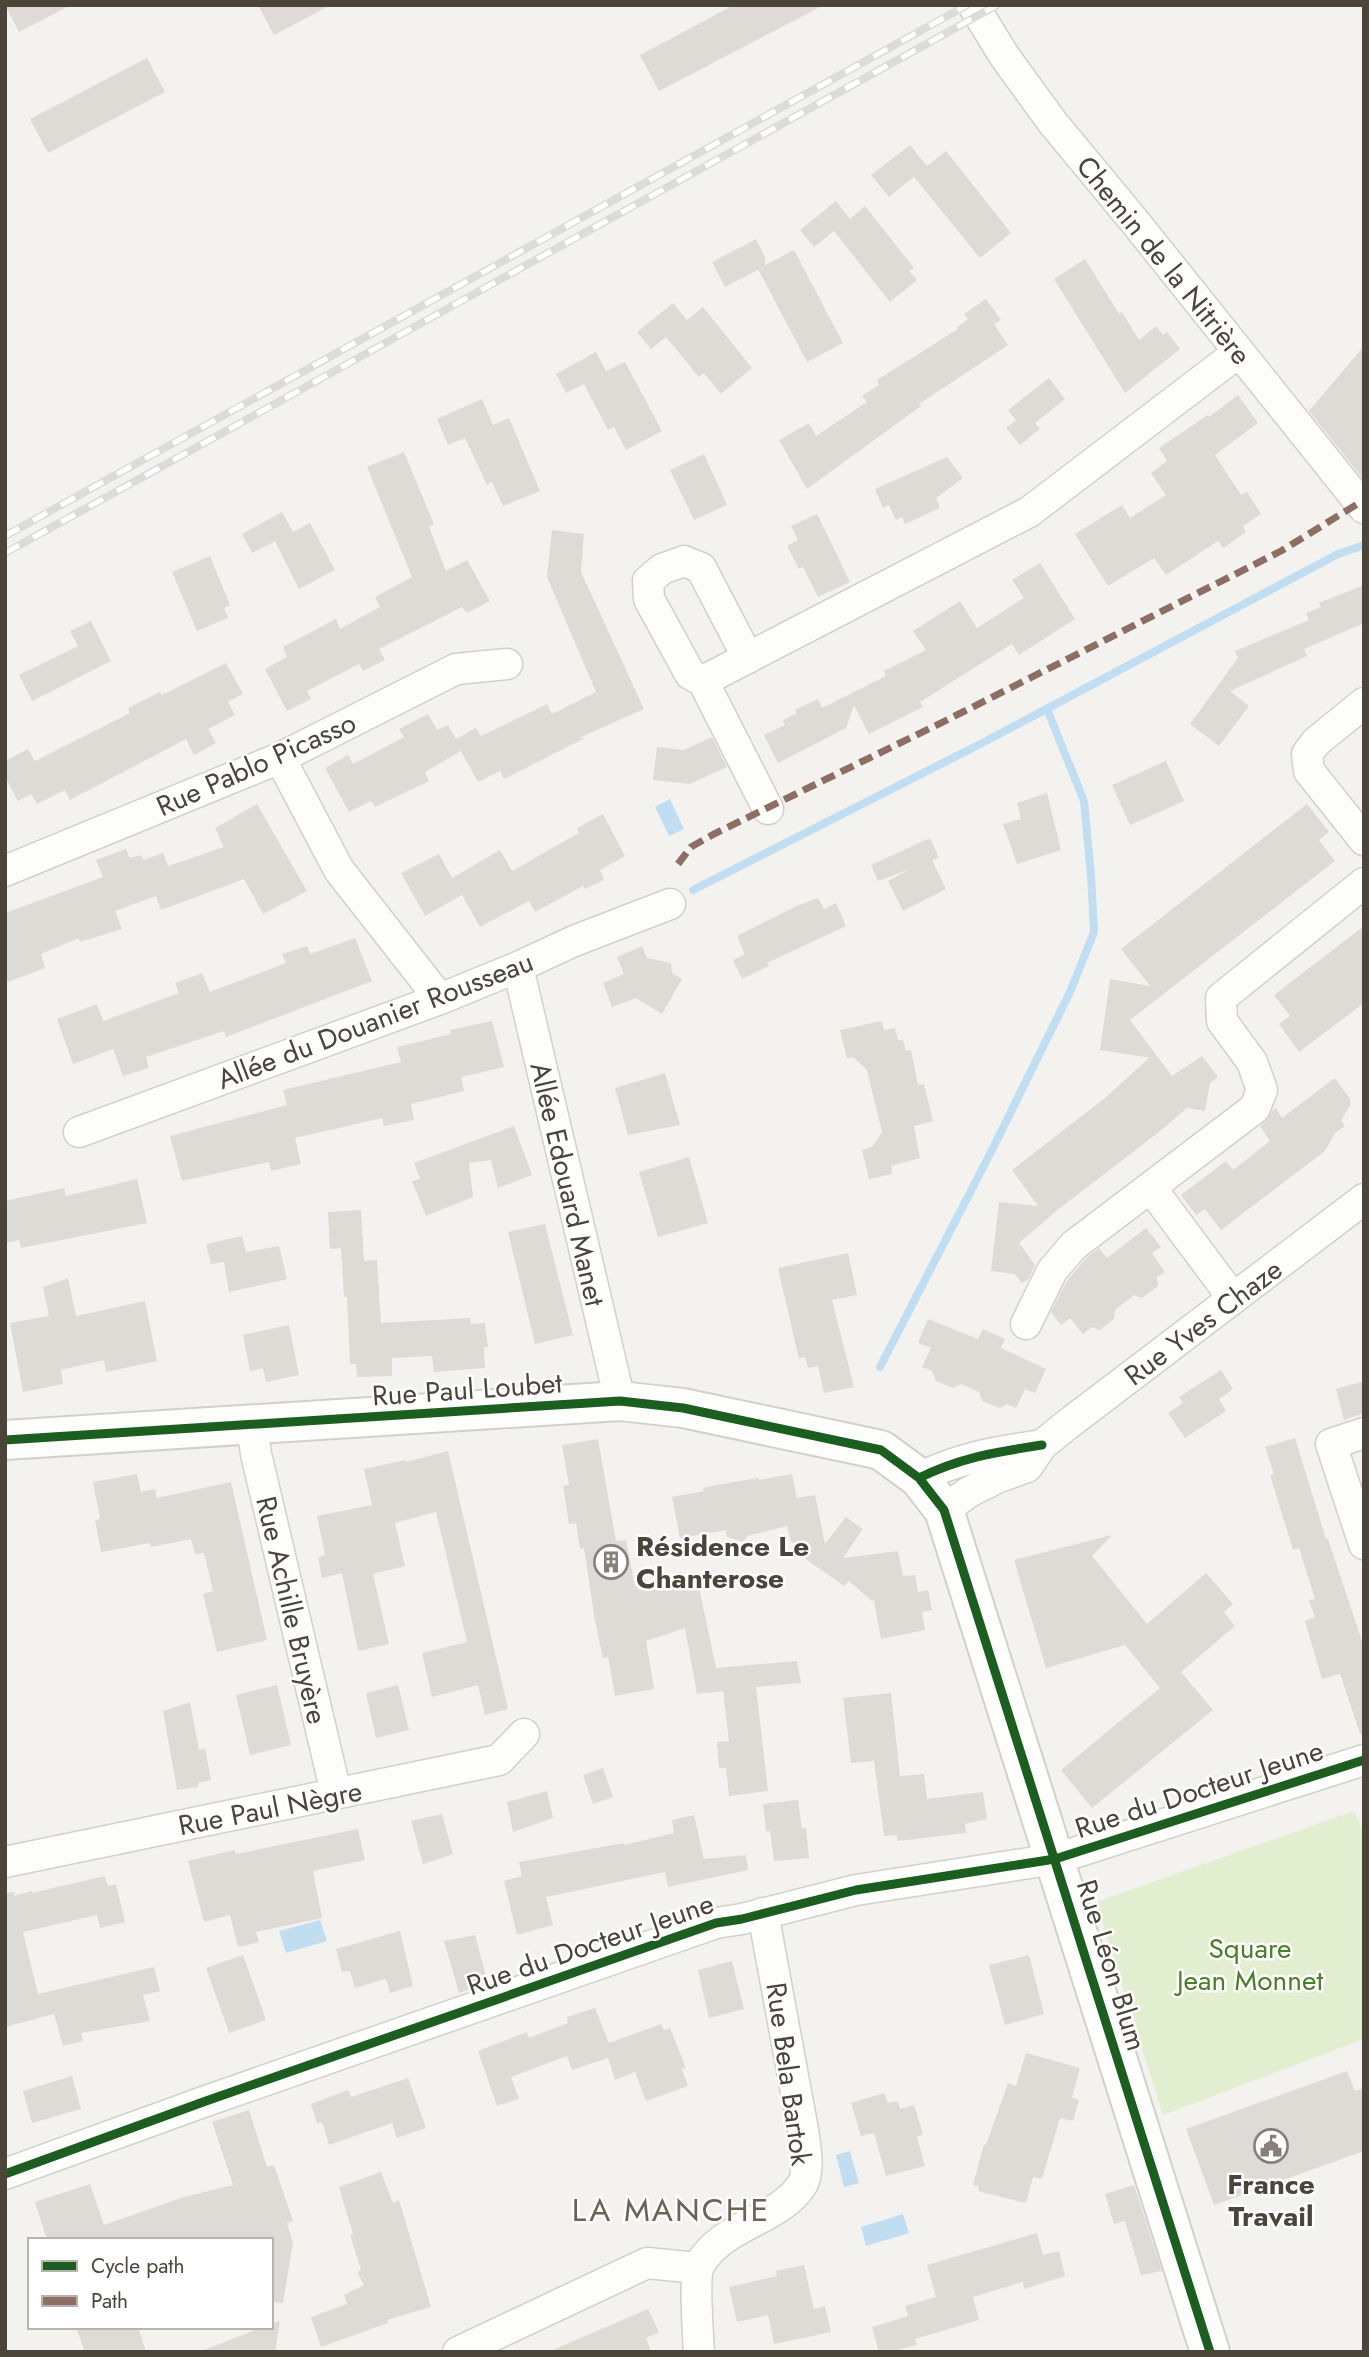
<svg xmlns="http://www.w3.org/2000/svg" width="1369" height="2357" font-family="Jost,sans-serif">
	<rect width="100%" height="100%" fill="#f4f2ee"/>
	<path fill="#e1eecf" d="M1354,1811L1364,1833V2039L1163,2115L1096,1902Z"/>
	<path fill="#c0ddf1" d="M670,799L684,829L669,836L655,807Z
		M320,1920L327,1941L286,1953L279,1931Z
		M850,2151L859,2183L844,2187L836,2155Z
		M903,2214L909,2233L866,2246L861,2227Z"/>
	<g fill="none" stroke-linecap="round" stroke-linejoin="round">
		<path stroke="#c0ddf1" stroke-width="8" d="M693,890L988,740L1338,554L1364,545
			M880,1367L993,1148L1070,992L1094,932L1091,875L1084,801L1047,709"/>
	</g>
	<path fill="#dedbd6" d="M5,5H71L19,32Z
		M258,5H331L274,35Z
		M734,5H824L659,91L640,55Z
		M147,58L165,92L48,153L30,119Z
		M910,145L927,166L946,151L1011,233L980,258L914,177L921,171L889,197L871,175Z
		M836,201L850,219L865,206L914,268L909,271L917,280L890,302L834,231L814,247L800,230Z
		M756,239L765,257V266L725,287L712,262Z
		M794,250L843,343L807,362L758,269Z
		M1085,259L1119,314L1122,312L1139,340L1156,326L1163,335L1167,332L1180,349L1125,393L1054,279Z
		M986,299L1001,320L994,324L1008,345L919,404L921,406L807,489L779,440L809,423L816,436L867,402L862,396L879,385L877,380L958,329L957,327L968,319L964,314Z
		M673,303L687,320L703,307L752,368L721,394L704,373L699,377L666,337L651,349L637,332Z
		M1364,346V480L1309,411Z
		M596,352L606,371L625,362L662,431L626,450L614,427L608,430L584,384L566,393L556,374Z
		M1049,378L1065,399L1035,423L1040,429L1020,445L1006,428L1016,420L1008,410Z
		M1238,395L1258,423L1215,455L1241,495L1247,492L1261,514L1243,526L1246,532L1223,548L1218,541L1166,575L1154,558L1108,586L1075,534L1122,505L1130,518L1166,495L1151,473L1167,461L1159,448L1208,415L1209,417Z
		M482,399L493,425L509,418L540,491L503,506L492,482L487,485L465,438L448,445L437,419Z
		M404,452L434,524L429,527L446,571L467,560L490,601L467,613L462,607L379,649L385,660L363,671L359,664L307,691L311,699L287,711L265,669L287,657L283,647L336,619L340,629L380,607L375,597L412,577L367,467Z
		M704,454L727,505L694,520L670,470Z
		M947,457L963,478L936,498L940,508L905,524L902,517L896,520L889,505L883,508L875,489Z
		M282,512L293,532L252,553L242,534Z
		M817,514L850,582L818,597L803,567L799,569L787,546L798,540L791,526Z
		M310,523L335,570L299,589L275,541Z
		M552,530L584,534L581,572L644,709L579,738H585L504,779L500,771L478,782L461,751L425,772L429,781L375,807L371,801L349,812L325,768L348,755L353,764L376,752L404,737L399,729L428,714L437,730L448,725L456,739L476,728L481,736L547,704L552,714L596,692L547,577Z
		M210,556L230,605L224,608L228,618L197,631L172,572Z
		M1040,563L1075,619L1019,655L1012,644L920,702L923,707L869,734L854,705L846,728L778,763L764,735L785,725L783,720L797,713L795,710L818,699L822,708L886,676L884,671L926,650L913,631L960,601L977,628L1024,598L1012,580Z
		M1364,585V623L1304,649L1307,656L1230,691L1249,706L1219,746L1190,724L1238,658L1235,651L1309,620L1306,613L1321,607L1319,603Z
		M91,621L111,661L32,701L19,675L78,646L70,631Z
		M226,663L243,694L228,702L235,715L208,729L216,743L194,755L186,739L70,800L65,790L37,804L31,794L18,801L5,777V761L28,749L35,761L130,713L128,708L160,692L162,695Z
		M712,737L727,767L690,784L653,780L657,747L684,750Z
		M1166,761L1184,801L1130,825L1112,785Z
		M1047,793L1061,850L1017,864L1003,824L1021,819L1017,803Z
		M257,804L307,891L263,914L244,879L161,910L156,896L115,911L122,929L80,942L79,938L41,954L45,968L5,983V913L103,877L96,860L126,849L130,858L141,855L143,860L163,853L168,866L224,847L215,828Z
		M1307,804L1329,832L1319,840L1335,861L1130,1020L1172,1076L1202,1056L1218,1077L1210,1083L1205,1111L1187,1108L1159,1132L1060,1208L1019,1243L1035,1265L1029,1279L1022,1283L1015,1274L991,1271L999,1202L1038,1206L1012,1170L1105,1098L1149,1058H1152L1100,1050L1110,979L1150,986L1121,949Z
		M603,814L625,856L600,870L604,880L585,889L583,886L535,912L529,901L480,927L462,895L425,916L401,873L439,854L452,878L500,850L512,871L579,833L577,828Z
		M930,838L939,858L932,860L946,889L903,911L888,881L910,869L878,881L871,865Z
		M818,898L824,909L836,903L846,926L767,963L769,966L742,979L733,960L745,954L737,936L799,905Z
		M1364,926V1003L1299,1052L1279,1024L1290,1016L1274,995Z
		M355,938L372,981L226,1037L224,1031L146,1057L149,1068L123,1076L113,1049L73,1064L57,1019L97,1004L103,1021L179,993L175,983L202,973L210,992L286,963L282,954L307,946L310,954Z
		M642,946L647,958L671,963L672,973L682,979L662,1014L636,998L612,1007L603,983L624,974L617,957Z
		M492,1021L504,1067L461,1077L464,1091L411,1104L414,1120L384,1126L382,1118L295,1138L301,1164L271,1171L269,1162L182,1181L170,1136L287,1105L283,1090L401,1062L397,1047L451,1034L450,1030Z
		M882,1021L884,1030L895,1028L898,1040H903L906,1051L911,1050L918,1085L924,1084L933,1121L914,1126L920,1158L891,1166L892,1174L869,1179L862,1150L872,1147L882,1132L867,1070L853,1057L847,1058L840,1030Z
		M665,1073L680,1125L628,1135L615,1088Z
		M1335,1078L1350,1099V1105L1341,1121L1345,1126L1335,1133L1325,1151L1221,1230L1205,1209L1196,1215L1181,1195L1226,1161L1233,1170L1270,1141L1260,1126L1266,1121L1273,1110L1276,1108L1282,1118Z
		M514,1126L532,1175L498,1188L491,1160L469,1163L473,1197L426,1216L412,1181L420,1179L414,1163Z
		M689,1157L708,1223L658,1237L639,1172Z
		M137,1179L147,1223L21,1248L19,1240L5,1243V1201L64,1188L66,1196Z
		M361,1210L364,1261L377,1260L381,1323L470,1318L471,1324L485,1323L488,1347H484L485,1368L434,1372L432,1356L392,1358V1376L357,1377L356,1364H350L347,1297H344L341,1248L330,1249L328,1212Z
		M545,1224L573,1335L535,1344L508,1232Z
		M1146,1228L1161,1247L1152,1253L1165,1272L1157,1277L1158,1286L1142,1298L1134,1295L1115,1310L1114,1319L1100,1330L1092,1327L1083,1334L1070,1318L1061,1325L1051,1312L1067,1281L1085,1259L1099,1248L1107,1258Z
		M242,1236L246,1252L279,1246L287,1279L229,1292L224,1262L211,1264L206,1244Z
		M848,1253L857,1295L832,1300L854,1387L824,1393L818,1366L808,1368L805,1357L799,1359L778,1268Z
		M68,1278L76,1316L145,1301L157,1361L106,1372L104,1360L61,1370L63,1384L23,1392L10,1323L49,1316L43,1287Z
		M928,1319L978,1339L983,1329L1005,1339L1001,1348L1046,1369L1035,1393L1025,1389L1016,1408L1007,1404L1000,1408L982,1401L979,1392L961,1384L953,1388L936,1381L932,1371L922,1367L931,1348L918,1343Z
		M289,1325L299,1375L266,1382L263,1368L250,1371L243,1335Z
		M1221,1370L1233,1389L1219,1399L1226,1411L1185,1438L1168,1413L1183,1403L1179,1397Z
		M1364,1381V1413L1344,1420L1336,1389Z
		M1295,1438L1326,1539H1328L1364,1647V1733L1360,1734L1340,1674L1322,1679L1305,1621L1315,1617L1309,1600L1315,1599L1299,1548L1293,1550L1270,1475L1274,1474L1265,1447Z
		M598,1439L616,1541L626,1540L635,1587L638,1586V1589L697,1578L716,1668L797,1661L801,1683L756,1687L768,1791L729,1796L726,1768H719L717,1742L729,1741L723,1691L697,1694L685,1628L646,1641L654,1689L615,1696L608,1657L603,1658L595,1621L584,1548L580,1549L576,1523L569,1524L563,1486L569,1485L562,1445Z
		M448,1451L508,1709L485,1715L478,1685L432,1697L422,1653L467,1642L436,1512L395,1523L405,1566L373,1574L389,1644L358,1651L342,1573L322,1578L318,1558L325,1555L317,1516L372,1505L364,1469L406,1460V1462Z
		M137,1474L141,1492L155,1489L157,1498L231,1482L267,1640L217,1652L203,1594L213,1591L204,1553L195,1554L191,1539L151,1547L150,1543L101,1552L95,1520L100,1519L93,1482Z
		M792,1474L797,1498L815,1495L825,1544L846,1517L863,1529L843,1558L898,1551L903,1576L915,1575L918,1592L928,1590L932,1610L922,1612L925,1630L881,1639L874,1600L872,1601L849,1581L844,1586L797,1553L800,1548L791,1541L787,1526L747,1536L744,1542L727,1537L726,1530L680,1538L672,1497L704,1491L703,1488L717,1485L758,1478L759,1480Z
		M1112,1535L1092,1556L1147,1624L1206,1573L1233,1604L1224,1612L1235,1626L1181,1672L1213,1710L1092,1808L1061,1770L1160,1688L1125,1645L1046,1668L1014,1560Z
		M277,1685L291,1745L250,1755L236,1695Z
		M398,1685L409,1730L376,1738L366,1693Z
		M891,1693L900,1776L924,1774L927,1799L983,1792L987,1819L965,1824L966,1833L897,1841V1835L884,1836L874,1761L851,1763L843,1698Z
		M190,1702L199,1750L205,1748L211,1780L198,1783V1787L177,1790L163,1711Z
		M603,1768L613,1797L593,1804L583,1775Z
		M547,1791L553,1818L513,1832L507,1802Z
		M798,1800L802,1829L806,1828L809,1858L774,1861L770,1831H766L763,1804Z
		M442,1814L453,1854L423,1864L411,1821Z
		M694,1815L704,1859L746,1855L748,1870L668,1887L665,1872L546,1897L553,1925L517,1935L504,1881L522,1876L519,1862L624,1843V1845L674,1833L672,1820Z
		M358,1829L365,1860L313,1871L322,1918L256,1932L259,1942L238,1947L230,1915L204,1922L188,1861L234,1850L236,1854Z
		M105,1876L108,1886L116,1884L125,1922L100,1928L97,1915L23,1932L38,1994L154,1967L160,1991L143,1995L150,2021L81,2033L83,2041L63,2046L54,2014L5,2027V1893L14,1892V1896L32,1891V1893Z
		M400,1931L413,1986L390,1993L386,1979L355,1988L350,1971L342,1972L336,1949Z
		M475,1935L488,1983L459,1993L444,1941Z
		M243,1955L266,2020L229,2033L206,1968Z
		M1029,1955L1044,2014L1005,2025L989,1965Z
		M732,1961L744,2009L709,2018L698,1970Z
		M595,2008L609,2043L661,2024L664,2030L670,2028L686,2068L682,2069L688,2086L646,2101L635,2072L615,2080L608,2058L572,2070L567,2056L511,2077L519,2099L497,2106L478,2051L527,2032L529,2038L568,2023L567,2017Z
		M1026,2053L1080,2068L1072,2097L1079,2100L1073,2121L1060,2118L1042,2179L1033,2177L1026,2203L978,2191L979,2187L973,2185L984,2144L986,2145L1008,2083L1016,2086Z
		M1347,2071L1355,2091L1364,2088V2151L1214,2205L1186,2129Z
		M72,2076L81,2109L32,2123L23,2091Z
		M408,2078L426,2128L397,2138L392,2123L329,2145L322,2122L317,2123L311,2104L348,2090L351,2097Z
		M884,2093L888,2103L898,2101L900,2109L914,2105L923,2134L917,2137L925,2166L886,2176L874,2133L861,2136L851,2103Z
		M249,2110L267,2167L274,2165L293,2221L287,2223L293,2243L283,2303L271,2302V2240H47L35,2202L90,2184L104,2225L184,2197L233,2185L212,2122Z
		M381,2172L393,2203L399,2200L431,2307L387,2320L388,2323L321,2347L311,2317L347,2304L344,2295L364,2285L357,2272L361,2270L350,2235L353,2234L339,2187Z
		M1134,2185L1162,2271L1141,2275L1125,2221L1114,2224L1105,2194Z
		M1037,2233L1043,2255L1059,2251L1065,2276L1024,2289L1023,2282L973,2297L979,2320L915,2339L917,2345L890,2352H879L872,2327L908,2316L905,2306L936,2297L927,2265Z
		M804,2265L814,2309L825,2306L831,2332L774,2344L768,2315L737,2322L729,2287L777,2276L776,2271Z
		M648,2309L659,2332L646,2338L651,2352H548Z
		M280,2321L275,2352H205L204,2350L263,2327H271V2324Z
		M76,2327H138L146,2352H85Z"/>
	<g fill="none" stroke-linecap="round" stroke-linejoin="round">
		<g stroke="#d2d0cb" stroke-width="33">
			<path id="minor" d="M973,5L1005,57L1053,123L1135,222L1364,508
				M748,658L701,568L684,561L662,569L648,581L649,599L690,674L703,681L1029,512L1239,352
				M703,681L768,809
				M1364,703L1316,742L1307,754L1309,771L1364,840
				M280,758L339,870L440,999
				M5,871L280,758L456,669L507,664
				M518,967L620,1401
				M79,1132L440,999L518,967L574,941L670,904
				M1151,1188L1233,1298
				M1026,1324L1052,1271L1073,1246L1255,1108L1262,1090L1252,1062L1222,1021L1221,998L1364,883
				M252,1425L256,1454L336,1793
				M1364,1433L1331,1444L1364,1544
				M919,1478C961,1457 997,1452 1042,1445
				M944,1510L969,1492L999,1477L1027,1467L1042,1445L1068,1424L1364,1199
				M5,1862L499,1760L524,1734
				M5,2174L206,2101L716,1923L742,1919L856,1890L1055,1859L1364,1760
				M458,2352L647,2263L698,2268
				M699,2352C698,2336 694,2277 699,2266C721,2224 782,2220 803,2183C810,2169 805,2145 803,2130L763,1913"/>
		</g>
		<g stroke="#d2d0cb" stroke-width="42">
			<path id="tertiary" d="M5,1440L620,1401L683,1408L881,1450L919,1478L944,1510L1210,2352"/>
		</g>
		<use href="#minor" stroke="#fdfdfc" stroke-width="30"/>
		<use href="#tertiary" stroke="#fdfdfc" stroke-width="38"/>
		<g stroke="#dbdbda" stroke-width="8">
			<path id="rail" d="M5,536L967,5
				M5,553L997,5"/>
		</g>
		<use href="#rail" stroke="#fff" stroke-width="5" stroke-dasharray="16" stroke-linecap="butt"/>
		<path stroke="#8d6e63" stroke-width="7" stroke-dasharray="14 7" stroke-linecap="butt" d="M678,864L691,847L714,834L949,719L1281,551L1359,503"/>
		<g stroke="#fff" stroke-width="13">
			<path id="cycleway" d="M5,1440L620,1401L683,1408L881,1450L919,1478L944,1510L1210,2352
				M919,1478C961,1457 997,1452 1042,1445
				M5,2174L206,2101L716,1923L742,1919L856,1890L1055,1859L1364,1760"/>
		</g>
		<use href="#cycleway" stroke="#1b5e20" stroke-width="9"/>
	</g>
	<defs>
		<g id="building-ring" transform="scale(1.75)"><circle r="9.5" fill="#fff" stroke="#868178" stroke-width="1.5"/><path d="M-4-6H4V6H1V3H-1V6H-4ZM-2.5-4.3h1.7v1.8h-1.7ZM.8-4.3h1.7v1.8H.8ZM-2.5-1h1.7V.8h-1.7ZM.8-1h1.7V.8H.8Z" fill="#868178"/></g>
		<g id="civic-ring" transform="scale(1.75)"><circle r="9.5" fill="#fff" stroke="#868178" stroke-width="1.5"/><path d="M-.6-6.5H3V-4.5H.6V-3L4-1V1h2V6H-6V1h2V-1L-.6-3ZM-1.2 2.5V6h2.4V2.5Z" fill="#868178"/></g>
	</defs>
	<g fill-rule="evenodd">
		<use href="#building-ring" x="611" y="1562"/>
		<use href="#civic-ring" x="1271" y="2146"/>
	</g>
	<g text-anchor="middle" stroke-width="5" stroke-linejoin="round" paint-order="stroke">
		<g font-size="28" fill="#4b4439" stroke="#fff">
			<text transform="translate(1164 260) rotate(51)" y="10">Chemin de la Nitrière</text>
			<text transform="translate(256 764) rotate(-24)" y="10">Rue Pablo Picasso</text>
			<text transform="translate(375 1020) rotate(-21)" y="10">Allée du Douanier Rousseau</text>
			<text transform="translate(568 1184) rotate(77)" y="10">Allée Edouard Manet</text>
			<text transform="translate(1203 1322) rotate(-37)" y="10">Rue Yves Chaze</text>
			<text transform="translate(467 1389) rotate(-4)" y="10">Rue Paul Loubet</text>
			<text transform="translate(292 1610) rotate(77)" y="10">Rue Achille Bruyère</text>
			<text transform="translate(1199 1789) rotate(-18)" y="10">Rue du Docteur Jeune</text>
			<text transform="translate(270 1808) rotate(-11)" y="10">Rue Paul Nègre</text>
			<text transform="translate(590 1944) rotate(-19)" y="10">Rue du Docteur Jeune</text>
			<text transform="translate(1112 1965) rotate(73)" y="10">Rue Léon Blum</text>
			<text transform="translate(789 2074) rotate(82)" y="10">Rue Bela Bartok</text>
		</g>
		<g font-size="28" font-weight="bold" fill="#4b4439" stroke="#fff" text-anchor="start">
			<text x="636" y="1556">Résidence Le<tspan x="636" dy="32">Chanterose</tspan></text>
			<text x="1271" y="2194" text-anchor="middle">France<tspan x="1271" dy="32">Travail</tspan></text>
		</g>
		<g font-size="28" fill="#4a7f2a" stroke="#fff">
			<text x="1250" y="1958">Square<tspan x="1250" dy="32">Jean Monnet</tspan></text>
		</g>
		<g font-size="32" letter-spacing="2" fill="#6e6250" stroke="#fff">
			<text x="671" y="2221">LA MANCHE</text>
		</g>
	</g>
	<rect width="1369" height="2357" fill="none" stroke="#4b4439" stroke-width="14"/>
	<rect x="28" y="2238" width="245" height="91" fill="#ffffff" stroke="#b7b4b0" stroke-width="2"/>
	<rect x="42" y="2261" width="35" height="10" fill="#1b5e20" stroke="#b7b4b0" stroke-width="2"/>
	<text x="91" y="2273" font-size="21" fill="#4b4439">Cycle path</text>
	<rect x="42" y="2296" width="35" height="10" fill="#8d6e63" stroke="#b7b4b0" stroke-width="2"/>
	<text x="91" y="2308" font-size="21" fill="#4b4439">Path</text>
</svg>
